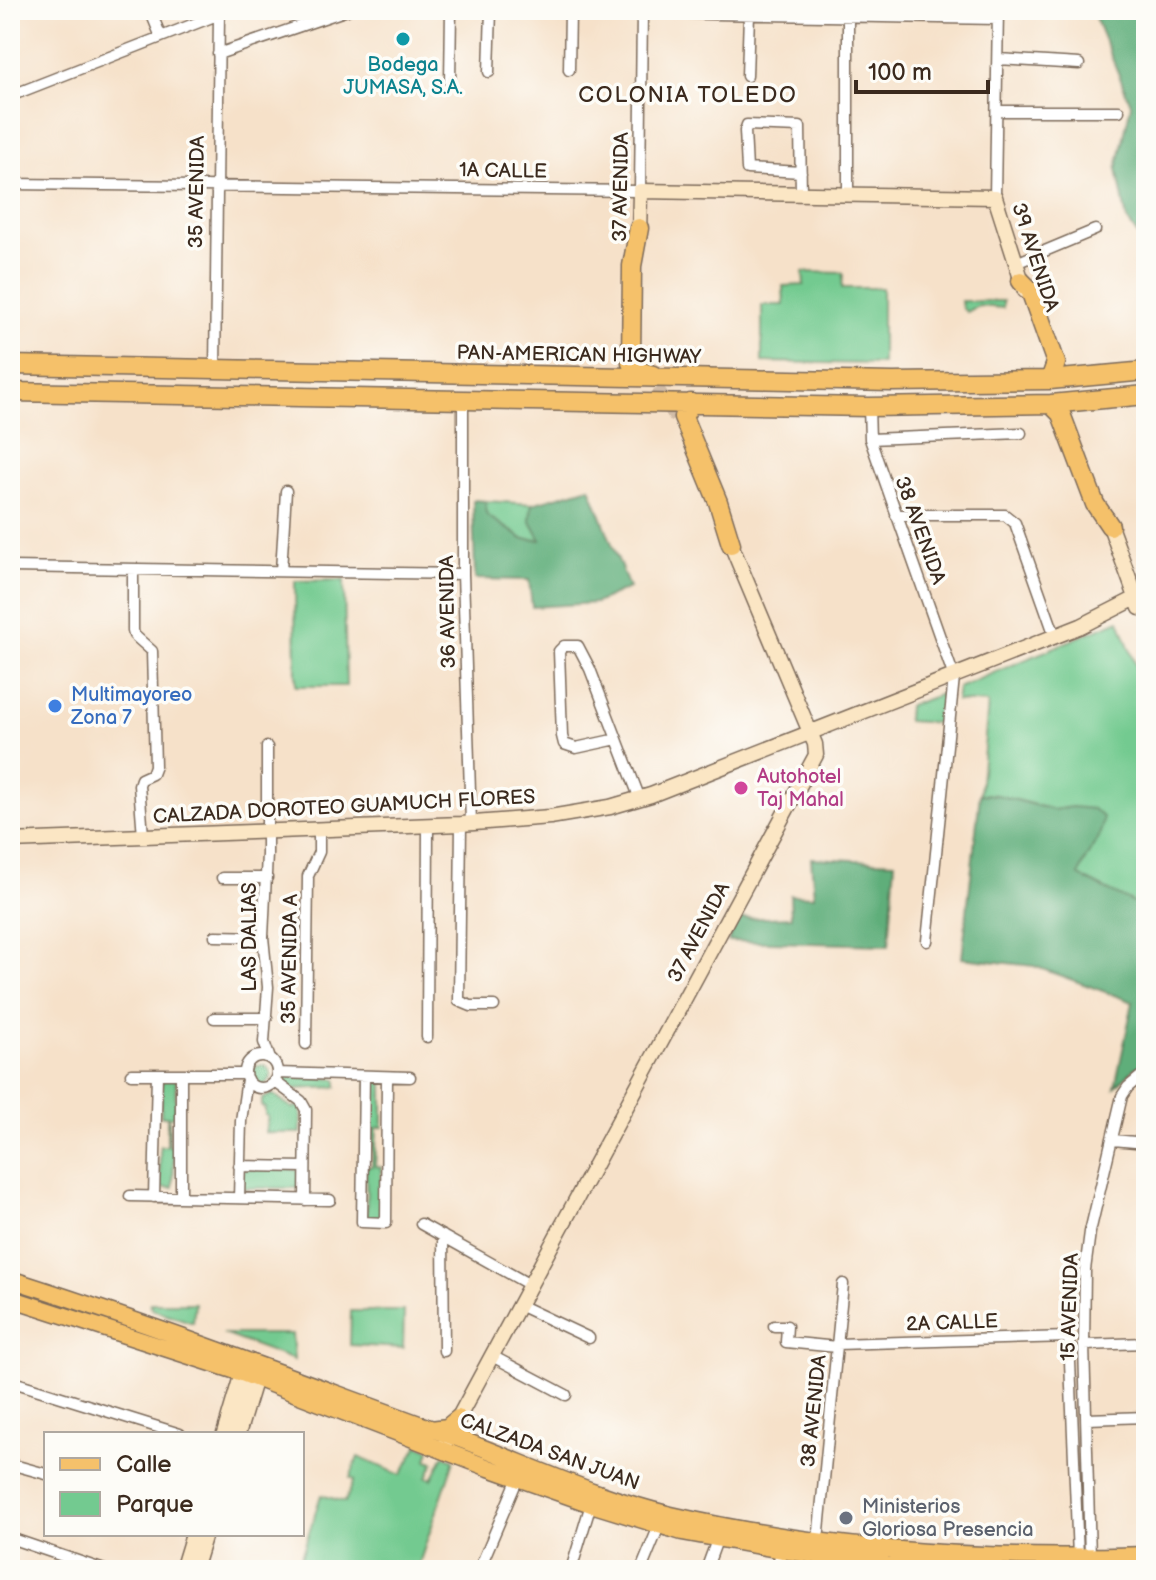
<svg xmlns="http://www.w3.org/2000/svg" width="1156" height="1580" font-family="'Balsamiq Sans',sans-serif">
	<rect width="100%" height="100%" fill="#fdfcf7"/>
	<filter id="ink" filterUnits="userSpaceOnUse"><feTurbulence type="fractalNoise" baseFrequency=".0125" numOctaves="2"/><feDisplacementMap in="SourceGraphic" scale="16" xChannelSelector="R" yChannelSelector="G"/><feConvolveMatrix kernelMatrix="1 2 1 2 8 2 1 2 1" color-interpolation-filters="sRGB"/></filter>
	<filter id="wash" filterUnits="userSpaceOnUse"><feTurbulence type="fractalNoise" baseFrequency=".006" numOctaves="4" result="noise"/><feDisplacementMap in="SourceGraphic" scale="32" xChannelSelector="R" yChannelSelector="G"/><feGaussianBlur stdDeviation="1.8" result="paint"/><feColorMatrix in="noise" values="0 0 0 0 0 0 0 0 0 0 0 0 0 0 0 0 0 1.4 0 .05"/><feComposite in="paint" operator="in"/></filter>
	<g filter="url(#wash)">
		<rect width="100%" height="100%" fill="#f6e1c9"/>
		<path fill="#73ca90" stroke="#577a57" stroke-width="2" d="M803,272L843,273L842,288H882V364L762,362V305H784L783,286L804,285Z
			M961,301H1003V308L978,306L967,312L962,308Z
			M486,501L532,504L530,520L542,540L522,539C515,532 489,518 487,515C484,510 486,506 486,501Z
			M344,580L346,686H296L295,581Z
			M1119,620L1146,694V909L1078,876L1089,850L1073,807L1054,810L997,795L980,794L988,703L956,701L958,688Z
			M944,693L940,723L907,721L908,706Z
			M251 1075a10 10 0 1 1 20 0a10 10 0 1 1-20 0Z
			M162,1076H176L175,1116L169,1117V1146L174,1147L173,1188L160,1187V1146H167V1116H161Z
			M283,1076L337,1079V1087L293,1089L281,1080Z
			M368,1080H383V1127L377,1128L375,1166L381,1167V1218H367L366,1167L372,1166L373,1128L368,1127Z
			M273,1094L293,1109L297,1106L301,1108V1133H265L268,1116L265,1115V1108L262,1107V1099Z
			M243,1169L299,1170V1188H243Z
			M150,1303H195L193,1323L152,1309Z
			M351,1311H404L403,1348L350,1345Z
			M223,1334H292L294,1360Z
			M418,1445L430,1450L427,1460L434,1462L427,1477L432,1479L444,1455L454,1460L418,1567L426,1570H297L321,1495L345,1502L354,1480L350,1478L358,1457L401,1475Z"/>
		<path fill="#5eae7a" stroke="#4c6c4c" stroke-width="2" d="M1092,10H1146V247L1127,220L1117,169L1131,104Z
			M590,487L629,588L596,603L532,607L529,580L475,579L473,500L486,501C486,506 484,510 487,515C489,518 515,532 522,539L541,540L530,520L532,504Z
			M980,794L997,795L1053,810L1072,807L1093,809L1103,817C1104,838 1083,855 1079,876L1146,909V1065L1135,1068L1115,1087L1133,1002L1034,966L962,958Z
			M811,858L895,862L889,945L728,941L738,919L791,917L790,895L814,896Z"/>
	</g>
	<g filter="url(#ink)">
		<g fill="none" stroke-linecap="round" stroke-linejoin="round">
			<path stroke="#d1bca7" stroke-width="14" stroke-dasharray="14 7" stroke-linecap="butt" d="M645,371L676,417"/>
			<g stroke="#7c6a5a" stroke-width="13">
				<path id="street" d="M150,10L161,37
					M484,10L998,19
					M218,54L347,10
					M998,59L1079,64
					M569,70L570,11
					M489,72L491,10
					M747,76L749,14
					M450,82L451,10
					M10,96L230,10
					M998,111H1119
					M801,172L747,169L745,131L747,125L800,127L801,194
					M10,184L640,191L642,12
					M848,194V16
					M995,197L998,10
					M1016,263L1095,230
					M215,371L219,14
					M463,400V574L471,823
					M869,407L870,439L954,677L927,941
					M870,439L1021,433
					M896,515H1005L1015,523L1055,636
					M10,567L463,574
					M133,569V630L134,635L152,651L155,766L152,774L141,779L139,785L143,836
					M281,571L286,491
					M617,739L576,748L564,744L562,736L559,651L564,646H578L590,669L640,799
					M267,747V854L263,937L268,987L264,1042L270,1059
					M461,824L459,1001L471,1006H494
					M222,878H267
					M215,936L263,937
					M214,1018H267
					M427,1037L428,825
					M306,1044L308,876L319,852V829
					M245 1072a16 16 0 1 1 32 0a16 16 0 1 1-32 0Z
					M277,1073L410,1077
					M131,1074H245
					M364,1077L362,1222L386,1223L387,1077
					M274,1081L301,1101L306,1110L305,1200
					M1113,1140L1146,1143
					M239,1166L305,1167
					M130,1196L330,1200
					M154,1197L157,1074
					M181,1197V1074
					M239,1198L241,1121L247,1079
					M421,1224L530,1285
					M443,1236L444,1351
					M519,1305L589,1338
					M774,1326H787L786,1342L837,1347
					M837,1344L1069,1337L1078,1557
					M1084,1345L1146,1343
					M492,1356L566,1395
					M10,1381L180,1434
					M1087,1419L1146,1417
					M10,1464L46,1474
					M10,1538L104,1570
					M818,1541L843,1284
					M1090,1557L1084,1345L1085,1270L1090,1232L1122,1096L1128,1087L1146,1072
					M479,1570L518,1478
					M571,1570L591,1504
					M641,1570L659,1526
					M706,1570L717,1540
					M776,1570L782,1550"/>
			</g>
			<g stroke="#7c6a5a" stroke-width="17">
				<path id="secondary" d="M639,236L640,191L995,197L1025,291
					M1107,518L1140,608
					M10,841L461,824L550,817L610,807L651,795L1081,626L1146,593
					M224,1434L242,1373
					M238,1434L255,1378
					M441,1450L816,755L815,744L727,535
					M182,1570L193,1534
					M194,1570L205,1534"/>
			</g>
			<g stroke="#7c6a5a" stroke-width="19">
				<path id="primary" d="M10,1279C158,1326 303,1382 449,1435C523,1462 594,1497 671,1515C828,1551 986,1561 1146,1555
					M10,1298L242,1373L489,1468L591,1504L682,1532L782,1550L887,1565L967,1570
					M431,1429L447,1427L458,1418
					M1133,1570H1146"/>
			</g>
			<g stroke="#7c6a5a" stroke-width="21">
				<path id="highway" d="M639,228L632,266L631,363L638,371L653,375
					M1021,281L1030,290L1056,363L1050,380
					M10,365L893,382L1050,380L1146,371
					M10,392L869,407L1051,404L1146,395
					M691,403L683,417L718,502L731,544
					M1051,404L1061,414L1095,504L1110,526"/>
			</g>
			<use href="#street" stroke="#fff" stroke-width="10"/>
			<use href="#secondary" stroke="#fbe6c4" stroke-width="14"/>
			<use href="#primary" stroke="#f5c16b" stroke-width="16"/>
			<use href="#highway" stroke="#f5c16b" stroke-width="18"/>
		</g>
	</g>
	<circle fill="#0f9aa8" stroke="#fdfcf7" stroke-width="3" cx="403" cy="39" r="8"/>
	<circle fill="#3f7fe0" stroke="#fdfcf7" stroke-width="3" cx="55" cy="706" r="8"/>
	<circle fill="#d1479c" stroke="#fdfcf7" stroke-width="3" cx="741" cy="788" r="8"/>
	<circle fill="#6b7280" stroke="#fdfcf7" stroke-width="3" cx="846" cy="1518" r="8"/>
	<g text-anchor="middle" stroke-width="7" stroke-linejoin="round" paint-order="stroke">
		<g font-size="20" fill="#0d838f" stroke="#fdfcf7">
			<text x="403" y="71">Bodega<tspan x="403" dy="23">JUMASA, S.A.</tspan></text>
		</g>
		<g font-size="20" fill="#3b2a1e" stroke="#fdfcf7">
			<text transform="translate(503 170) rotate(1)" y="7">1A CALLE</text>
			<text transform="translate(620 187) rotate(-89)" y="7">37 AVENIDA</text>
			<text transform="translate(196 192) rotate(-89)" y="7">35 AVENIDA</text>
			<text transform="translate(1036 257) rotate(72)" y="7">39 AVENIDA</text>
			<text transform="translate(579 354) rotate(1)" y="7">PAN-AMERICAN HIGHWAY</text>
			<text transform="translate(921 530) rotate(70)" y="7">38 AVENIDA</text>
			<text transform="translate(447 612) rotate(-91)" y="7">36 AVENIDA</text>
			<text transform="translate(344 806) rotate(-3)" y="7">CALZADA DOROTEO GUAMUCH FLORES</text>
			<text transform="translate(698 932) rotate(-62)" y="7">37 AVENIDA</text>
			<text transform="translate(249 937) rotate(-90)" y="7">LAS DALIAS</text>
			<text transform="translate(289 959) rotate(-89)" y="7">35 AVENIDA A</text>
			<text transform="translate(1069 1307) rotate(-88)" y="7">15 AVENIDA</text>
			<text transform="translate(952 1322) rotate(-2)" y="7">2A CALLE</text>
			<text transform="translate(813 1411) rotate(-84)" y="7">38 AVENIDA</text>
			<text transform="translate(550 1451) rotate(20)" y="7">CALZADA SAN JUAN</text>
		</g>
		<g font-size="20" fill="#366cbe" stroke="#fdfcf7" text-anchor="start">
			<text x="71" y="701">Multimayoreo<tspan x="71" dy="23">Zona 7</tspan></text>
		</g>
		<g font-size="20" fill="#b23c85" stroke="#fdfcf7" text-anchor="start">
			<text x="757" y="783">Autohotel<tspan x="757" dy="23">Taj Mahal</tspan></text>
		</g>
		<g font-size="20" fill="#5b616d" stroke="#fdfcf7" text-anchor="start">
			<text x="862" y="1513">Ministerios<tspan x="862" dy="23">Gloriosa Presencia</tspan></text>
		</g>
		<g font-size="22" letter-spacing="2" fill="#3b2a1e" stroke="#fdfcf7">
			<text x="688" y="102">COLONIA TOLEDO</text>
		</g>
	</g>
	<rect width="1156" height="1580" fill="none" stroke="#fdfcf7" stroke-width="40"/>
	<rect x="44" y="1432" width="260" height="104" fill="#fdfcf7" stroke="#afa8a0" stroke-width="2"/>
	<rect x="60" y="1458" width="40" height="12" fill="#f5c16b" stroke="#afa8a0" stroke-width="2"/>
	<text x="116" y="1472" font-size="24" fill="#3b2a1e">Calle</text>
	<rect x="60" y="1492" width="40" height="24" fill="#73ca90" stroke="#afa8a0" stroke-width="2"/>
	<text x="116" y="1512" font-size="24" fill="#3b2a1e">Parque</text>
	<path d="M856 80v12h132v-12" fill="none" stroke="#3b2a1e" stroke-width="4"/>
	<text x="868" y="80" font-size="24" fill="#3b2a1e" stroke="#fdfcf7" stroke-width="6" paint-order="stroke">100 m</text>
</svg>
